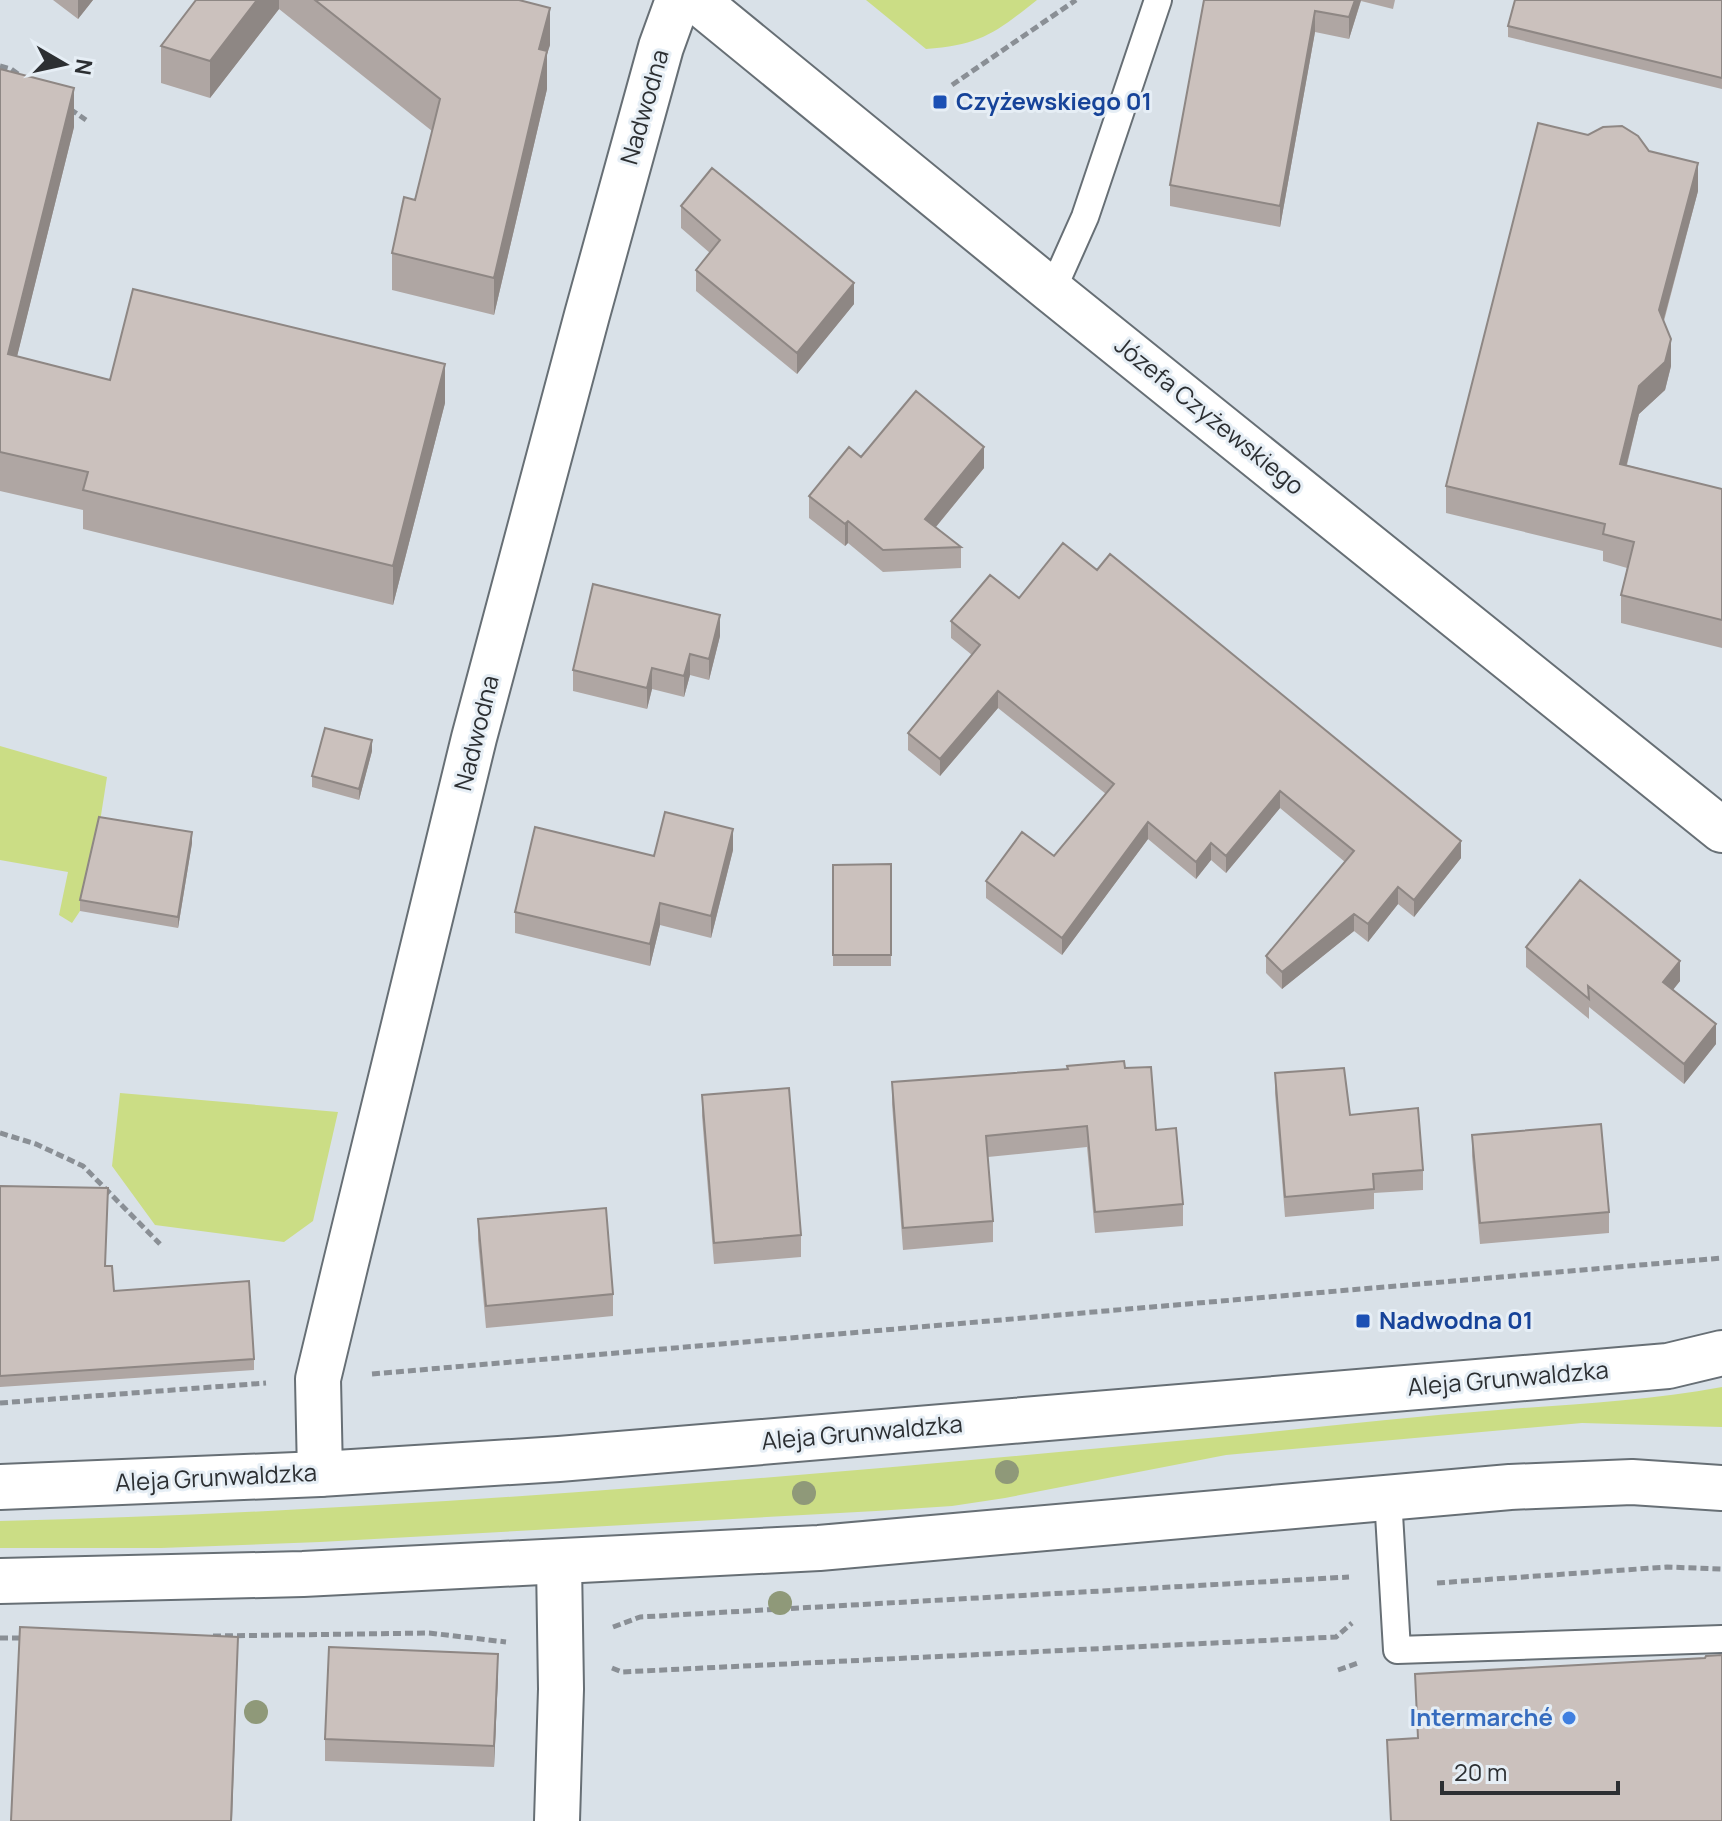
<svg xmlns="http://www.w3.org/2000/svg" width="1722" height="1821" font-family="Manrope,sans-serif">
	<rect width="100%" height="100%" fill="#d9e1e8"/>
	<path fill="#cbdd85" d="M866,0H1037C995,33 981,45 926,49Z
		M0,746L107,777L99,828L80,911L72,923L59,915L68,872L0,860Z
		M120,1093L338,1112L313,1221L284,1242L155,1225L112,1166Z
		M1722,1387V1427L1582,1423L1226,1455L1005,1498L952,1506L876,1511L320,1542L161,1548H0V1521C411,1511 821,1475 1230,1436C1319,1427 1408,1417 1498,1410C1572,1404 1648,1401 1722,1387Z"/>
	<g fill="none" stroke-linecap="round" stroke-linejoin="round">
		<g stroke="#676f75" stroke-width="30">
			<path id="lane" d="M1052,291L1085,217L1158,0
				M1388,1497L1397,1650L1722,1639"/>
		</g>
		<g stroke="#676f75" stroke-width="48">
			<path id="street" d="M320,1474L318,1379L344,1271L474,738L587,315L661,47L678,0
				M557,1821L561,1689L559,1563"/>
		</g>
		<g stroke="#676f75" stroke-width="48">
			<path id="secondary" d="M696,0L1052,291L1722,830"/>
		</g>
		<g stroke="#676f75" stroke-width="48">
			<path id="primary" d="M0,1487L320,1474L559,1459L1668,1366L1722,1353
				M0,1581L303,1574L819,1548L1510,1487L1632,1482L1722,1488"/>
		</g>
		<path stroke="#8a8f95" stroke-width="5" stroke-dasharray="8 4" stroke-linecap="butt" d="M0,66L11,69L22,77
			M952,85L1076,0
			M70,109L86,120
			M0,1133L36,1144L83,1166L160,1244
			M372,1374L1722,1258
			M0,1403L266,1383
			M1437,1583L1667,1567L1722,1569
			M613,1627L640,1617L1349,1577
			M213,1636L429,1633L506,1642
			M0,1638H23
			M612,1668L622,1672L1336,1637L1352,1623
			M1338,1670L1358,1663"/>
		<use href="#lane" stroke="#fff" stroke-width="26"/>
		<use href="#street" stroke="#fff" stroke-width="44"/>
		<use href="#secondary" stroke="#fff" stroke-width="44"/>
		<use href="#primary" stroke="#fff" stroke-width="44"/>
	</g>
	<g fill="#8f9979">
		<circle cx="1007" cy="1472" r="12"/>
		<circle cx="804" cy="1493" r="12"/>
		<circle cx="780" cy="1603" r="12"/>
		<circle cx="256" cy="1712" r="12"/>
	</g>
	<path fill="#afa6a3" d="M53,0H93L78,19Z
		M196,0H519L550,45L547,54V89L494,315L392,290V253L415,200L432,131L279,9L210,98L161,83V46Z
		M1204,0H1395L1393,9L1361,1L1349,39L1315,32L1280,227L1170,206V185Z
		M1722,0V89L1508,37V26Z
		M0,69L74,127L17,356L110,380L445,403L393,605L83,529V510L0,491Z
		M1588,135L1649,151L1698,191L1664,321L1671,366L1665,390L1639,414L1627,465L1722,489V648L1621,623V595L1627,568L1603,561V551L1446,513V486Z
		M681,206L854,304L797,374L696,291V270L710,253L681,228Z
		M861,457L984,468L936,527L961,547V568L883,572L848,543L845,546L809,518V496Z
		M1019,598L1461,858L1414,917L1398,904L1368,942L1354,931L1282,989L1266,973V956L1345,862L1280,808L1226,873L1211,860L1196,879L1148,839L1062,955L986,898V881L1054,856L1106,794L998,708L940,776L908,750V733L972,655L951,638V621Z
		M720,636L709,680L690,675L684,697L652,689L647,709L573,691V670Z
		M372,751L359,800L312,787V776Z
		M192,843L178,928L80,911V900Z
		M733,850L711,938L660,925L650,966L515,933V912L654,856Z
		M891,864V966H833V865Z
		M1526,947L1680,981L1673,990L1716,1044L1684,1084L1589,1007V1019L1526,967Z
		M1275,1073L1350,1115L1423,1170V1190L1374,1193V1209L1285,1217L1275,1093Z
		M892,1082L1156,1130L1183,1204V1226L1095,1233L1087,1147L988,1157L993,1221V1242L903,1250L892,1104Z
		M702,1095L801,1235V1257L714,1264L702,1116Z
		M1472,1135L1609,1212V1233L1480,1244L1472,1156Z
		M0,1186L105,1266L114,1291L254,1359V1370L0,1387Z
		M478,1219L613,1294V1316L486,1328L478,1240Z
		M498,1675L494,1767L325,1761V1739Z"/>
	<path fill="#8e8784" d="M78,0H93L78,19Z
		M257,0H279V9L210,98V61Z
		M1355,0H1361L1349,39V17Z
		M550,8V45L547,54V89L494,315V278L539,49Z
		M1315,11V32L1280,227V206Z
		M74,88V127L8,393V354Z
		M1698,163V191L1659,337V310Z
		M854,283V304L797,374V353Z
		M1671,339V366L1665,390L1639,414L1620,491V464L1639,386Z
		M445,364V403L393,605V566Z
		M984,447V468L925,540V519Z
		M848,521V543L845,546V524Z
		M720,615V636L709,680V659Z
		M690,654V675L684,697V676Z
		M652,668V689L647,709V688Z
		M998,691V708L940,776V759Z
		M372,740V751L359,800V789Z
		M1280,791V808L1226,873V856Z
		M1148,822V839L1062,955V938Z
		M733,829V850L711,938V916Z
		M192,832V843L178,928V917Z
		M1461,841V858L1414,917V900Z
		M1211,843V860L1196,879V862Z
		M1398,887V904L1368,942V924Z
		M660,903V925L650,966V944Z
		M1354,914V931L1282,989V972Z
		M1680,961V981L1663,1002V982Z
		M1716,1024V1044L1684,1084V1064Z
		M238,1637L232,1821H231Z
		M498,1654V1675L494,1767V1746Z"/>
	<path fill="#cbc1bd" stroke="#8e8784" stroke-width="2" d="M196,0H257L210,61L161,46Z
		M315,0H519L550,8L539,49L547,51L494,278L392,253L404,197L415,200L440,99Z
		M1204,0H1355L1349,17L1315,11L1280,206L1170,185Z
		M1515,0H1722V78L1508,26Z
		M0,69L74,88L8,354L110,380L133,289L445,364L393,566L83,490L88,472L0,452Z
		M1538,123L1588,135L1603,127L1622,126L1638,136L1649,151L1698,163L1659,310L1671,339L1665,362L1639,386L1620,464L1722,489V620L1621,595L1634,542L1603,534L1605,524L1446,486Z
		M712,168L854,283L797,353L696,270L720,240L681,206Z
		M916,391L984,447L925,519L961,547L883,550L848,521L845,524L809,496L849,447L861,457Z
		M1063,543L1097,570L1110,554L1461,841L1414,900L1398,887L1368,924L1354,914L1282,972L1266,956L1354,851L1280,791L1226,856L1211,843L1196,862L1148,822L1062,938L986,881L1022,832L1054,856L1114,784L998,691L940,759L908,733L980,645L951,621L990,575L1019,598Z
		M593,584L720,615L709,659L690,654L684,676L652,668L647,688L573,670Z
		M325,728L372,740L359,789L312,776Z
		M665,812L733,829L711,916L660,903L650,944L515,912L535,827L654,856Z
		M99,817L192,832L178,917L80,900Z
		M891,864V955H833V865Z
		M1580,880L1680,961L1663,982L1716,1024L1684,1064L1588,986L1589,999L1526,947Z
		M1124,1061L1125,1068L1151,1067L1156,1130L1176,1128L1183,1204L1095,1212L1087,1126L986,1136L993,1221L903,1228L892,1082L1068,1069L1067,1066Z
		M1344,1068L1350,1115L1418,1108L1423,1170L1373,1174L1374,1189L1285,1197L1275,1073Z
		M789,1088L801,1235L714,1243L702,1095Z
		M1601,1124L1609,1212L1480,1223L1472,1135Z
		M0,1186L108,1188L105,1266H112L114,1291L249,1281L254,1359L0,1376Z
		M606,1208L613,1294L486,1306L478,1219Z
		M20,1627L238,1637L231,1821H11Z
		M329,1647L498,1654L494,1746L325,1739Z
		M1722,1655V1821H1391L1387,1740L1418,1738L1415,1674L1705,1658L1706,1656Z"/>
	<g fill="#1a4fb4" stroke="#e6eef5" stroke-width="3">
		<rect x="932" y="94" width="16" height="16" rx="4"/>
		<rect x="1355" y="1313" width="16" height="16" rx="4"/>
	</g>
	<circle fill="#3f7fe0" stroke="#e6eef5" stroke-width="3" cx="1569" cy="1718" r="8"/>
	<g text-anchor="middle" stroke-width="6" stroke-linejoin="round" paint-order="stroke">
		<g font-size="24" font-weight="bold" fill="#164399" stroke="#e6eef5" text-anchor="start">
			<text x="956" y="110">Czyżewskiego 01</text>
			<text x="1379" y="1329">Nadwodna 01</text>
		</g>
		<g font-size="24" fill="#2c2f32" stroke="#e6eef5">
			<text transform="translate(645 107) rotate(-74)" y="8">Nadwodna</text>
			<text transform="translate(1209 416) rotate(39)" y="8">Józefa Czyżewskiego</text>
			<text transform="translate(477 733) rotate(-76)" y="8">Nadwodna</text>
			<text transform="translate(1508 1379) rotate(-5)" y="8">Aleja Grunwaldzka</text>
			<text transform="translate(862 1433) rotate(-5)" y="8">Aleja Grunwaldzka</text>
			<text transform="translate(216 1478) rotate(-3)" y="8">Aleja Grunwaldzka</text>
		</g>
		<g font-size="24" font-weight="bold" fill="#366cbe" stroke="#e6eef5" text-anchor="end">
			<text x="1553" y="1726">Intermarché</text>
		</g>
	</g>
	<g transform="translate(64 64) rotate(99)" stroke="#e6eef5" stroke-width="6" paint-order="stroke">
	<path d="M0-6L14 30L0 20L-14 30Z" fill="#2c2f32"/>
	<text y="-12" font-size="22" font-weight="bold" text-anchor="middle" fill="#2c2f32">N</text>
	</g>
	<path d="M1442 1781v12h176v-12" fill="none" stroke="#2c2f32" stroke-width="4"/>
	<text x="1454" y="1781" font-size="24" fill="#2c2f32" stroke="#e6eef5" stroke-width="6" paint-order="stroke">20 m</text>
</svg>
